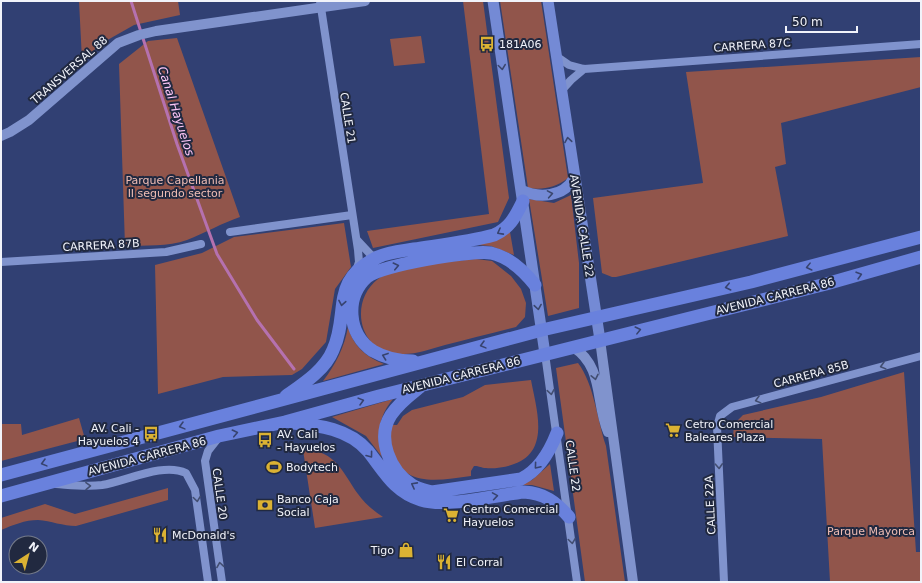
<svg xmlns="http://www.w3.org/2000/svg" width="922" height="583" font-family="'DejaVu Sans',sans-serif">
	<rect width="100%" height="100%" fill="#314073"/>
	<path fill="#91554b" d="M79,1H178L180,15L134,25L104,42L82,60Z
		M463,1H483L509,198L498,222L373,248L367,231L489,214Z
		M500,1H541L568,178C555,188 543,190 528,188Z
		M421,36L425,63L394,66L390,39Z
		M177,38L240,217C222,223 205,233 187,240C168,247 145,245 125,246L119,64L148,41Z
		M921,57V87L781,123L786,164L775,167L788,236L616,277H612L602,273L593,198L703,183L686,72Z
		M571,195L579,263V308L548,316L529,199L554,203Z
		M344,223L351,267L335,289L326,342L302,369L292,375L223,377L158,394L155,265L202,253L234,237Z
		M510,232L514,255L491,246L478,245Z
		M476,259L492,261L511,276L521,289L526,303L525,317L516,327C492,333 468,339 445,345C430,349 415,355 400,354C359,354 348,302 378,279C398,264 451,262 476,259Z
		M348,327C353,346 366,357 384,364L323,381C336,364 344,348 348,327Z
		M578,363C594,384 597,419 606,446L625,582H585L556,368Z
		M904,372L916,552H921V582H830L822,439L733,437L734,424L743,415L821,397Z
		M531,380C536,408 551,451 514,464C507,467 493,469 486,468C481,468 480,466 474,466L471,471V476C439,480 404,489 391,450C388,443 390,432 390,425H397L403,416L412,410L463,397L485,385Z
		M393,399C378,417 377,434 382,457L366,436L332,417Z
		M79,418L85,439L1,461V424H21L22,435Z
		M303,450C335,449 343,473 358,494C365,504 374,511 383,517L315,528Z
		M550,464L554,491L532,485H519L532,480Z
		M168,488V500L76,526C63,526 51,521 38,520C25,520 13,525 1,530V518L45,504L75,514Z"/>
	<g fill="none" stroke-linecap="round" stroke-linejoin="round">
		<path stroke="#b571af" stroke-width="3" d="M131,1L177,144L217,254L257,320L294,369"/>
		<path stroke="#8093cd" stroke-width="8" d="M320,1L358,250L359,262L356,271
			M556,56L569,65L584,69L921,44
			M561,91L571,80L584,69
			M230,232L352,215
			M357,240L371,255L379,257
			M1,262L166,252L201,244
			M545,354L577,582
			M219,437L208,451L205,461L222,582
			M56,484C71,485 87,487 102,485C127,481 163,462 186,473L195,490L208,582
			M724,582L717,427L720,416L732,407L921,356"/>
		<path stroke="#8093cd" stroke-width="10" d="M1,136L10,132L29,120L118,43L139,35L156,31L365,1
			M600,340L633,582
			M573,347C604,367 595,401 608,432"/>
		<path stroke="#748ad5" stroke-width="11" d="M493,1L545,354
			M548,1L600,340
			M521,190C539,199 564,197 574,178"/>
		<path stroke="#6981dd" stroke-width="13" d="M413,361C399,361 385,358 373,351C347,334 345,297 367,277C381,265 472,250 491,253C509,257 524,271 535,285
			M420,387C410,395 399,403 391,415C376,438 390,471 412,485C418,489 425,490 432,492L521,479C539,470 550,451 557,433
			M286,396C303,384 325,370 333,350C350,313 329,280 378,257C389,252 402,251 414,249C440,245 468,242 494,235C510,228 515,217 523,201
			M292,423C319,425 349,429 368,451C384,471 394,492 421,500C446,508 496,495 524,492C544,493 556,502 569,517
			M1,475L542,330L751,282L921,237
			M1,496L219,436L285,422L379,396L826,284L921,257"/>
	</g>
	<defs><path id="oneway-chevron" d="M-2-3.5L2.5 0L-2 3.5" fill="none" stroke-width="1.6" stroke-linecap="round" stroke-linejoin="round"/></defs>
	<g stroke="#3a466d">
		<use href="#oneway-chevron" transform="translate(502 67) rotate(82)"/>
		<use href="#oneway-chevron" transform="translate(568 140) rotate(-99)"/>
		<use href="#oneway-chevron" transform="translate(550 194) rotate(-10)"/>
		<use href="#oneway-chevron" transform="translate(538 307) rotate(81)"/>
	</g>
	<g stroke="#37436f">
		<use href="#oneway-chevron" transform="translate(500 232) rotate(152)"/>
		<use href="#oneway-chevron" transform="translate(396 266) rotate(-13)"/>
		<use href="#oneway-chevron" transform="translate(809 267) rotate(166)"/>
		<use href="#oneway-chevron" transform="translate(859 275) rotate(-16)"/>
		<use href="#oneway-chevron" transform="translate(728 287) rotate(167)"/>
		<use href="#oneway-chevron" transform="translate(342 303) rotate(100)"/>
		<use href="#oneway-chevron" transform="translate(638 330) rotate(-14)"/>
		<use href="#oneway-chevron" transform="translate(483 345) rotate(165)"/>
		<use href="#oneway-chevron" transform="translate(385 356) rotate(-160)"/>
		<use href="#oneway-chevron" transform="translate(361 401) rotate(-15)"/>
		<use href="#oneway-chevron" transform="translate(182 426) rotate(165)"/>
		<use href="#oneway-chevron" transform="translate(235 433) rotate(-12)"/>
		<use href="#oneway-chevron" transform="translate(370 455) rotate(53)"/>
		<use href="#oneway-chevron" transform="translate(44 463) rotate(165)"/>
		<use href="#oneway-chevron" transform="translate(537 466) rotate(130)"/>
		<use href="#oneway-chevron" transform="translate(414 485) rotate(-152)"/>
		<use href="#oneway-chevron" transform="translate(495 496) rotate(-9)"/>
	</g>
	<g stroke="#424e71">
		<use href="#oneway-chevron" transform="translate(883 366) rotate(165)"/>
		<use href="#oneway-chevron" transform="translate(595 377) rotate(78)"/>
		<use href="#oneway-chevron" transform="translate(551 392) rotate(81)"/>
		<use href="#oneway-chevron" transform="translate(758 400) rotate(165)"/>
		<use href="#oneway-chevron" transform="translate(719 466) rotate(87)"/>
		<use href="#oneway-chevron" transform="translate(88 486) rotate(-1)"/>
		<use href="#oneway-chevron" transform="translate(197 499) rotate(82)"/>
		<use href="#oneway-chevron" transform="translate(572 541) rotate(82)"/>
		<use href="#oneway-chevron" transform="translate(220 565) rotate(-99)"/>
	</g>
	<defs>
		<g id="bus-bare" transform="scale(1.2)"><path d="M-5-6H5V4H4V6H2V4H-2V6H-4V4H-5ZM-3.5-4V0h7V-4ZM-3.5 1.2v1.5H-2V1.2ZM2 1.2v1.5H3.5V1.2Z" fill="#dbb233" stroke="#212940" stroke-width="2.5" paint-order="stroke"/></g>
		<g id="supermarket-bare" transform="scale(1.2)"><path d="M-6-5.5h2.5l.6 2H6L4.5 2H-2.5L-4.4-4H-6ZM-1.5 3.2a1.3 1.3 0 1 0 .1 0ZM3 3.2a1.3 1.3 0 1 0 .1 0Z" fill="#dbb233" stroke="#212940" stroke-width="2.5" paint-order="stroke"/></g>
		<g id="stadium-bare" transform="scale(1.2)"><path d="M0-5a6.5 5 0 1 0 0 10a6.5 5 0 1 0 0-10ZM-3.5-1.8h7v3.6h-7Z" fill="#dbb233" stroke="#212940" stroke-width="2.5" paint-order="stroke"/></g>
		<g id="bank-bare" transform="scale(1.2)"><path d="M-6-4H6V4H-6ZM0-2.3a2.3 2.3 0 1 0 0 4.6a2.3 2.3 0 1 0 0-4.6Z" fill="#dbb233" stroke="#212940" stroke-width="2.5" paint-order="stroke"/></g>
		<g id="restaurant-bare" transform="scale(1.2)"><path d="M-5-6h1v4h1v-4h1v4h1v-4h1v5L-1.5 .5V6h-2V.5L-5-1ZM5-6V6H3V1.5H1.5Q1.5-4 5-6Z" fill="#dbb233" stroke="#212940" stroke-width="2.5" paint-order="stroke"/></g>
		<g id="shop-bare" transform="scale(1.2)"><path d="M-5-2.5h2.3a2.7 3.5 0 0 1 5.4 0H5L5.5 6h-11ZM-1.5-2.5h3a1.5 2.3 0 0 0-3 0Z" fill="#dbb233" stroke="#212940" stroke-width="2.5" paint-order="stroke"/></g>
	</defs>
	<g fill-rule="evenodd">
		<use href="#bus-bare" x="487" y="44"/>
		<use href="#supermarket-bare" x="673" y="430"/>
		<use href="#bus-bare" x="151" y="434"/>
		<use href="#bus-bare" x="265" y="440"/>
		<use href="#stadium-bare" x="274" y="467"/>
		<use href="#bank-bare" x="265" y="505"/>
		<use href="#supermarket-bare" x="451" y="515"/>
		<use href="#restaurant-bare" x="160" y="535"/>
		<use href="#shop-bare" x="406" y="550"/>
		<use href="#restaurant-bare" x="444" y="562"/>
	</g>
	<g text-anchor="middle" stroke-width="4" stroke-linejoin="round" paint-order="stroke">
		<g font-size="11" fill="#f1f3fa" stroke="#212940" text-anchor="start">
			<text x="499" y="48">181A06</text>
			<text x="685" y="428">Cetro Comercial<tspan x="685" dy="13">Baleares Plaza</tspan></text>
			<text x="139" y="432" text-anchor="end">AV. Cali -<tspan x="139" dy="13">Hayuelos 4</tspan></text>
			<text x="277" y="438">AV. Cali<tspan x="277" dy="13">- Hayuelos</tspan></text>
			<text x="286" y="471">Bodytech</text>
			<text x="277" y="503">Banco Caja<tspan x="277" dy="13">Social</tspan></text>
			<text x="463" y="513">Centro Comercial<tspan x="463" dy="13">Hayuelos</tspan></text>
			<text x="172" y="539">McDonald's</text>
			<text x="394" y="554" text-anchor="end">Tigo</text>
			<text x="456" y="566">El Corral</text>
		</g>
		<g font-size="11" fill="#f1f3fa" stroke="#212940">
			<text transform="translate(752 45) rotate(-4)" y="4">CARRERA 87C</text>
			<text transform="translate(69 70) rotate(-41)" y="4">TRANSVERSAL 88</text>
			<text transform="translate(348 118) rotate(81)" y="4">CALLE 21</text>
			<text transform="translate(582 226) rotate(81)" y="4">AVENIDA CALLE 22</text>
			<text transform="translate(101 245) rotate(-3)" y="4">CARRERA 87B</text>
			<text transform="translate(775 296) rotate(-14)" y="4">AVENIDA CARRERA 86</text>
			<text transform="translate(811 374) rotate(-15)" y="4">CARRERA 85B</text>
			<text transform="translate(461 375) rotate(-14)" y="4">AVENIDA CARRERA 86</text>
			<text transform="translate(147 456) rotate(-15)" y="4">AVENIDA CARRERA 86</text>
			<text transform="translate(573 466) rotate(82)" y="4">CALLE 22</text>
			<text transform="translate(220 494) rotate(82)" y="4">CALLE 20</text>
			<text transform="translate(710 505) rotate(-93)" y="4">CALLE 22A</text>
		</g>
		<g font-size="11" fill="#efbdb4" stroke="#212940">
			<text x="175" y="184">Parque Capellania<tspan x="175" dy="13">II segundo sector</tspan></text>
			<text x="871" y="535">Parque Mayorca</text>
		</g>
		<g font-size="12" font-style="italic" fill="#fdc6f7" stroke="#212940">
			<text transform="translate(176 111) rotate(72)" y="4">Canal Hayuelos</text>
		</g>
	</g>
	<rect width="922" height="583" fill="none" stroke="#f1f3fa" stroke-width="4"/>
	<g transform="translate(28 555) rotate(36)"><circle r="19" fill="#212940" stroke="#747a8a"/>
	<path d="M0-3L7 15L0 10L-7 15Z" fill="#dbb233"/>
	<text y="-6" font-size="11" font-weight="bold" text-anchor="middle" fill="#f1f3fa">N</text>
	</g>
	<path d="M786 26v6h71v-6" fill="none" stroke="#f1f3fa" stroke-width="2"/>
	<text x="792" y="26" font-size="12" fill="#f1f3fa" stroke="#212940" stroke-width="3" paint-order="stroke">50 m</text>
</svg>
